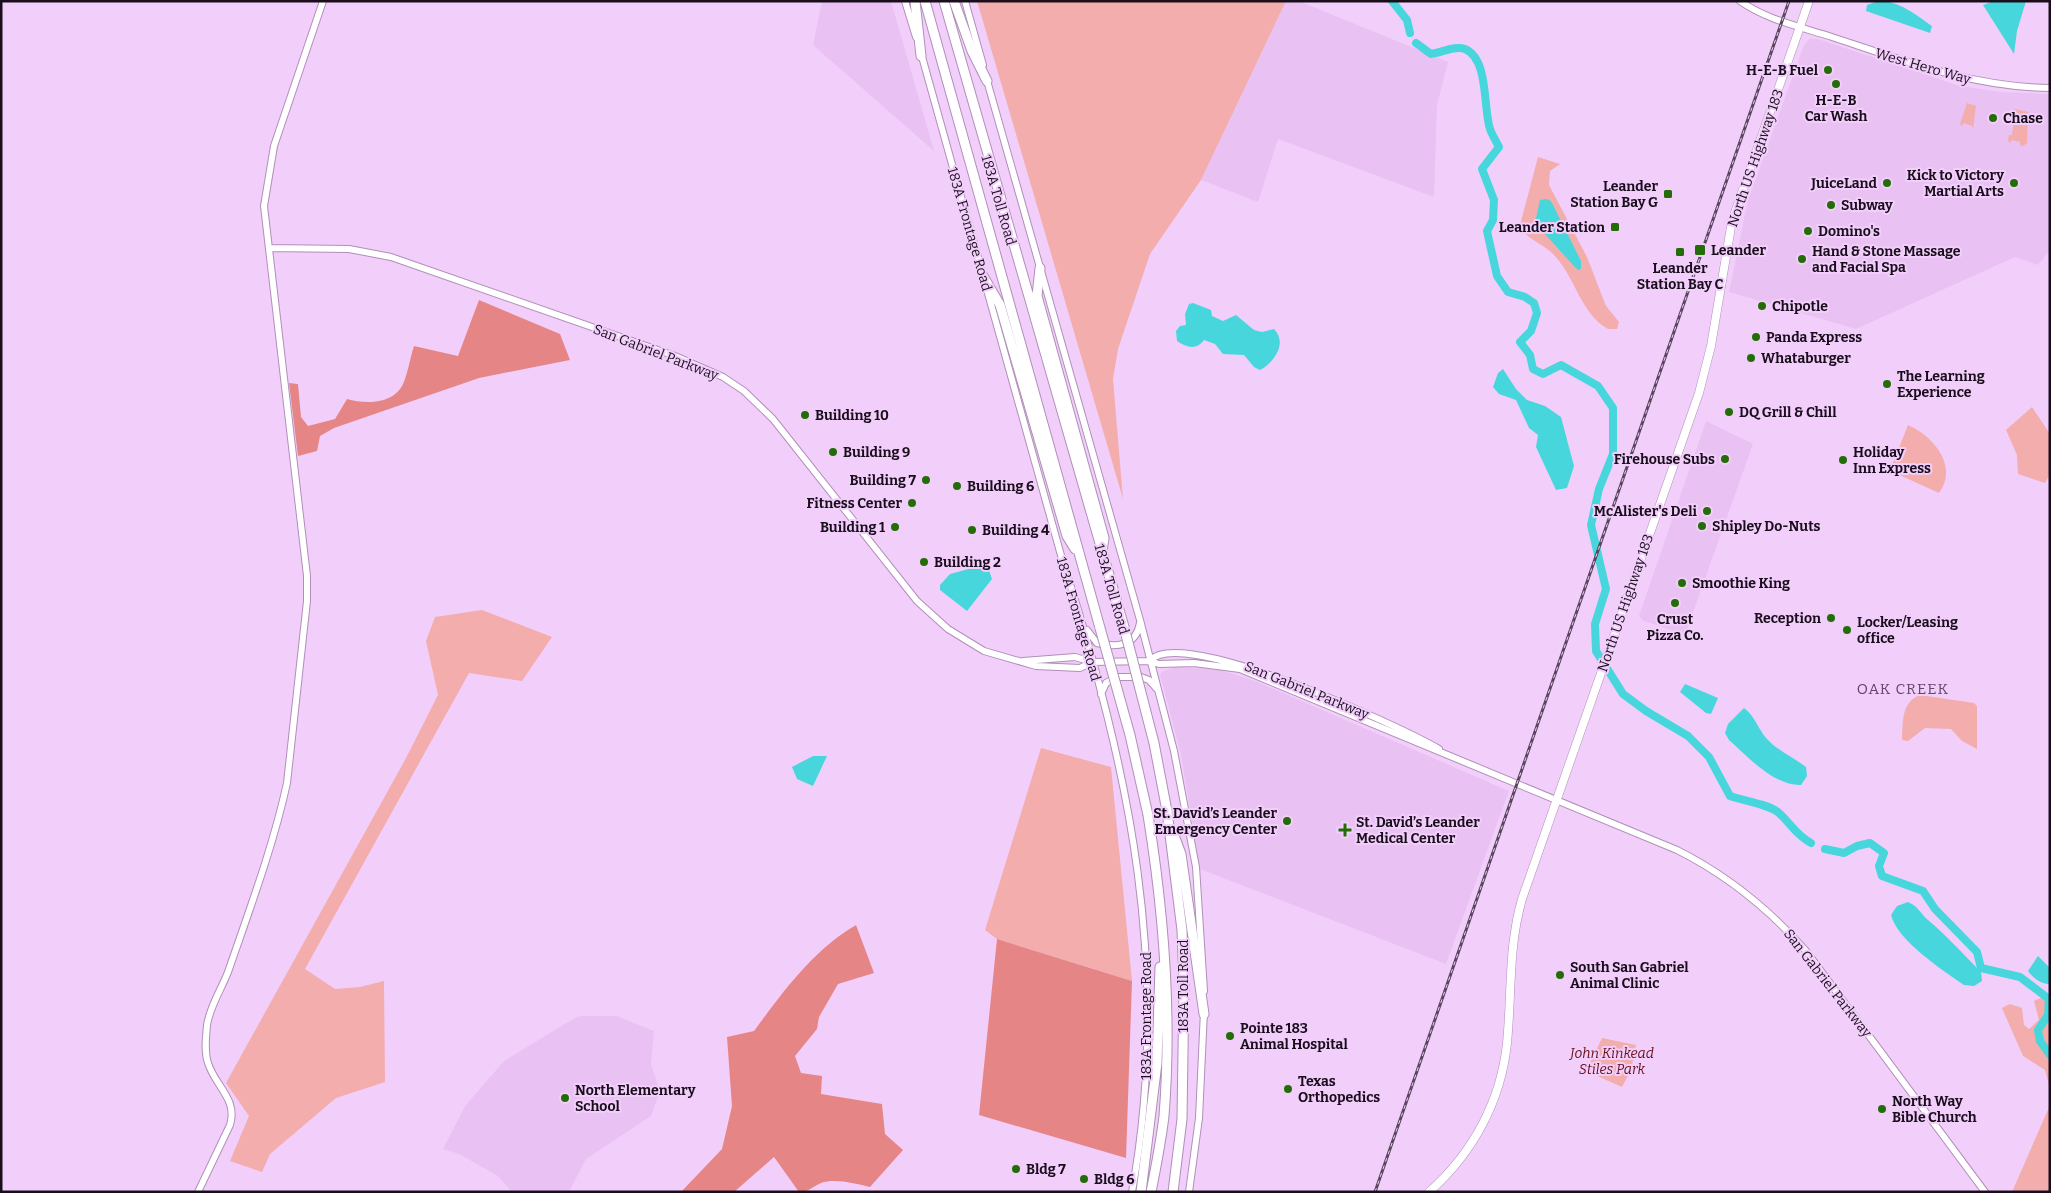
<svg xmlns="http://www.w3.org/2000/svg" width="2051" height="1193" font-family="Bitter,serif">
	<rect width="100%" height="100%" fill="#f2cffb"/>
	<path fill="#e9c2f3" d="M822,1H891L934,151L813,45Z
		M1286,1H1299L1448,62L1437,105L1434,197L1278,139L1258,202L1201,180Z
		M1809,39H1818L1960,86L2002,92L2050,94V250L2038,265L2015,257L1856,329L1729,292L1748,200L1804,45Z
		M1706,421L1753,444L1685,635L1642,620L1639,616Z
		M1175,667L1217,669L1253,680L1509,791L1446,964L1200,869L1181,755L1160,674L1163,671Z
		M581,1016H617L654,1031L651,1064L660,1091L651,1116L586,1159L569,1192H512L498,1176L459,1154L443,1149L465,1106L504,1061L573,1019Z"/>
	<path fill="#f2adac" d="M977,1H1286L1201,180L1150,254L1118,349L1113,379L1123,499Z
		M1967,103L1976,106L1973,129L1972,126L1964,123L1962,126L1960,124Z
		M2015,109L2028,112L2027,143L2023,146L2020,145V142L2012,140L2010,143L2008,141L2009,135H2012L2015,112H2012Z
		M1538,157L1560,164L1550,171L1549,185L1587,257L1606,306L1619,322L1617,329H1608C1580,313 1576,278 1554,255C1545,245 1529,240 1521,229L1520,225Z
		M2032,407L2050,434V474L2045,483L2018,474L2017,455L2006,430Z
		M1908,425C1933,436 1959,466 1939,493L1895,473L1891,468Z
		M482,610L552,637L522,681L469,673L305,969L335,989L360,987L384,981L385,1082L336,1098L270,1154L262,1172L230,1161L249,1116L226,1083L405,760L438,695L426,641L435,617Z
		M1920,695L1974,703L1977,706V749L1962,741L1951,729L1925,728L1908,741L1902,740C1903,722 1901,702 1920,695Z
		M1041,748L1111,767L1132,981L997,939L985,930Z
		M2050,994V1089L2045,1070L2023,1056L2002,1008L2010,1004L2022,1008L2024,1025L2029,1029L2039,1020L2034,1001Z
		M1602,1038L1636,1045L1631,1070L1622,1087L1586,1071Z
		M2050,1105V1192H2012Z"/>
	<path fill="#e68586" d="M479,300L560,334L570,360L479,378L334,428L320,436L317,451L298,456L289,383L298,384L301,417L308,426L335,419L347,399C365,404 393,405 403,384C408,373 410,358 414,346L458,356Z
		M856,925L874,973L838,984L819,1017L817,1029L795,1056L801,1073L822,1076L821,1094L882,1104L885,1134L903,1150L870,1187C856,1184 835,1178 821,1183C812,1187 809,1192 799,1192L774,1157L734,1192H681L722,1149L732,1106L727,1037L754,1031C782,993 814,949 856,925Z
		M997,939L1132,981L1126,1158L979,1115Z"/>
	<path fill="#47d6dc" d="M1878,1C1900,1 1916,15 1932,26L1930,33L1866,11L1867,5Z
		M1994,1H2026L2017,31L2014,54L1983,5Z
		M1546,199L1551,201L1581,261V269L1578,270L1573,265L1535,223L1540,200Z
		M1193,303L1211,310L1212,316L1223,321L1236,315L1254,330L1262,332L1274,329C1288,343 1274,363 1260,370L1254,367L1244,355L1223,354L1215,344L1204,340C1197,350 1187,348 1177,341L1176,331L1180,326L1186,325L1185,314L1189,304Z
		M1503,369L1516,389L1527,400L1545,406L1561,417L1574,466L1567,488L1556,490L1536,447L1538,435L1529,428L1516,400L1499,394L1493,387L1498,373Z
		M987,564L992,579L967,611L940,590V585L950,574Z
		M1685,684L1718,698L1711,714L1706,713L1680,692Z
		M1744,708C1755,716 1758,729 1767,739C1778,751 1793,757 1806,767L1807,776L1801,785C1774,786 1748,757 1729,740L1725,733L1728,724Z
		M813,756H827L813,786L797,779L792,767Z
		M1908,902C1918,906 1920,913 1928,920C1947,936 1963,954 1981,972L1982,981L1974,986L1964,985C1942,970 1897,940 1891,915L1897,906Z
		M2038,956L2050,968V984C2041,984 2033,978 2028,971Z"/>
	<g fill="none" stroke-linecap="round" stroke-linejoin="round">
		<path stroke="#47d6dc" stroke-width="8" d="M1392,1L1407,20L1410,33
			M1416,43L1431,54C1441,53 1455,45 1465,49C1489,59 1483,108 1490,129C1492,135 1496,141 1499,147L1482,169L1494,200L1493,220L1487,231L1497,276L1508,292L1525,297L1534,303L1537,313L1531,331L1520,342L1530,355L1533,369L1543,374L1561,365L1598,386L1613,408V454L1599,489L1591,525L1606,589L1595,624L1596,651L1623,694L1646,711L1688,736L1709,757L1730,796C1744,801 1769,804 1779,813C1791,824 1796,835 1811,843
			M1825,849L1844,853L1857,846L1870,843L1884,853L1879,866L1882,876L1923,891L1935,909L1977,952L1981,968L2020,977L2049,999L2048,1015L2038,1030L2040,1041L2050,1055"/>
		<g stroke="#b08fb8" stroke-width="8">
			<path id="secondary" d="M905,1L916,37
				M965,1L983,65
				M1740,1C1767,20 1801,27 1832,37C1905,61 1972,87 2050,88
				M921,53L1062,559C1130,768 1172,972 1132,1192
				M986,77L1140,620L1174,751L1196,867L1204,991
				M269,248L349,249L391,257L675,356L723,377L744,391L773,419L917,601L948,629L984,651L1036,666L1080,668L1092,662
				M1087,630L1097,643C1117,648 1136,646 1140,623
				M1023,661L1075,657L1092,662L1150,661L1159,664L1194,663L1240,669L1677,850C1727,875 1769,909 1806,951L1985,1192
				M1150,661C1179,624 1402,727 1439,749
				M1101,694L1106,683L1117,677H1141L1149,680L1157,689
				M198,1192L230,1125C238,1099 215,1086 208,1063C204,1051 206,1037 207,1025C210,1006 221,990 228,972C249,911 273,847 287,783L307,601V576L264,206L274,146L323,1
				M1189,1192L1199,1118L1204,1011"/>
		</g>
		<g stroke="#b08fb8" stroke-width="9">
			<path id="primary" d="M1429,1192C1473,1153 1501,1101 1507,1043C1512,993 1508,948 1522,899L1699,393L1711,346L1732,221L1809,1"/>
		</g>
		<g stroke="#b08fb8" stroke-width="11">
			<path id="highway" d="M915,1L921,56
				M925,1L1100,628
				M944,1L1124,627
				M954,1L972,51L987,81
				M1040,268L1037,296L1104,538L1102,551
				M983,276L1000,305L1067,536L1075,549
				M1167,811L1182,930L1184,984L1182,1119L1173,1192
				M1148,815C1164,914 1172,1016 1164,1116C1161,1141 1156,1167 1151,1192
				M1175,838L1181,854L1204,1014
				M1141,1192L1157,1063L1160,967"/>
		</g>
		<use href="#secondary" stroke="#fff" stroke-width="6"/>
		<use href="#primary" stroke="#fff" stroke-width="8"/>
		<use href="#highway" stroke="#fff" stroke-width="9"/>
		<g stroke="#59465e" stroke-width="3">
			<path id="rail" d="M1375,1192L1789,1"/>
		</g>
		<use href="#rail" stroke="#f2cffb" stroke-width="1" stroke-dasharray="4" stroke-linecap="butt"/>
		<g stroke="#b08fb8" stroke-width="11" stroke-linecap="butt">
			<path id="highway-bridge" d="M1124,627L1154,743L1167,811
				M1100,628L1130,735L1148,815"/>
		</g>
		<use href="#highway-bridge" stroke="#fff" stroke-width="9"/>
	</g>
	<g fill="#236c08" stroke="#f2cffb" stroke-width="2">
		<circle cx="1828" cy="70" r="5"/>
		<circle cx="1836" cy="84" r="5"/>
		<circle cx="1993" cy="118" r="5"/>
		<circle cx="1887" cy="183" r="5"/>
		<circle cx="2014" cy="183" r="5"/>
		<rect x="1663" y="189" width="10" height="10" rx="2.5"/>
		<circle cx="1831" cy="205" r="5"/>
		<rect x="1610" y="222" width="10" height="10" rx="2.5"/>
		<circle cx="1808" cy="231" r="5"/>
		<rect x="1694" y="244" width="12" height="12" rx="2.5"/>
		<rect x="1675" y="247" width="10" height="10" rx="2.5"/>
		<circle cx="1802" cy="259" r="5"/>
		<circle cx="1762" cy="306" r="5"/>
		<circle cx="1756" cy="337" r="5"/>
		<circle cx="1751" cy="358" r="5"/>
		<circle cx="1887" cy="384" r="5"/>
		<circle cx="1729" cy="412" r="5"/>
		<circle cx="805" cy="415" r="5"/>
		<circle cx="833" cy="452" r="5"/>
		<circle cx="1725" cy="459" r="5"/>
		<circle cx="1843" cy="460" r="5"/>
		<circle cx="926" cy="480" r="5"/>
		<circle cx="957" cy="486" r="5"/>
		<circle cx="912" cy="503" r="5"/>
		<circle cx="1707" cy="511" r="5"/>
		<circle cx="1702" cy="526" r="5"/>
		<circle cx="895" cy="527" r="5"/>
		<circle cx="972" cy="530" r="5"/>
		<circle cx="924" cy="562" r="5"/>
		<circle cx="1682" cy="583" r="5"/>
		<circle cx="1675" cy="603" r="5"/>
		<circle cx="1831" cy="618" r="5"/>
		<circle cx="1847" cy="630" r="5"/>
		<circle cx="1287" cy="821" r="5"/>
		<path d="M1342.5 822.5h5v5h5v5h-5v5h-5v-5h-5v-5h5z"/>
		<circle cx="1560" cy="975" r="5"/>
		<circle cx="1230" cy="1036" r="5"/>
		<circle cx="1288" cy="1089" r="5"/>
		<circle cx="565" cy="1098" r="5"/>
		<circle cx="1882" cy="1109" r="5"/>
		<circle cx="1016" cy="1169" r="5"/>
		<circle cx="1084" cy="1179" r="5"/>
	</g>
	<g text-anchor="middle" stroke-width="4" stroke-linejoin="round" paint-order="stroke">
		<g font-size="14" fill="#1a0e1d" stroke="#f2cffb">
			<text transform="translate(1923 66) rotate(16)" y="5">West Hero Way</text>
			<text transform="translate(1755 158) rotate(-71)" y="5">North US Highway 183</text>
			<text transform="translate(999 200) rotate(74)" y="5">183A Toll Road</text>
			<text transform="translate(970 229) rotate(74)" y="5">183A Frontage Road</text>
			<text transform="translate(656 352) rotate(21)" y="5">San Gabriel Parkway</text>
			<text transform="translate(1112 589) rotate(74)" y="5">183A Toll Road</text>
			<text transform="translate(1625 603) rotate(-71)" y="5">North US Highway 183</text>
			<text transform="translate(1079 619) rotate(74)" y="5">183A Frontage Road</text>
			<text transform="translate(1307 690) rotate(22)" y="5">San Gabriel Parkway</text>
			<text transform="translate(1828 983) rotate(52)" y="5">San Gabriel Parkway</text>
			<text transform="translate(1183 986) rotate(-90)" y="5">183A Toll Road</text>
			<text transform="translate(1146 1016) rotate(-90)" y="5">183A Frontage Road</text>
		</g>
		<g font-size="14" font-weight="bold" fill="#1a0e1d" stroke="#f2cffb" text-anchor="start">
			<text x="1818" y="75" text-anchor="end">H-E-B Fuel</text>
			<text x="1836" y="105" text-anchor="middle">H-E-B<tspan x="1836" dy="16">Car Wash</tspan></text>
			<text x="2003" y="123">Chase</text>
			<text x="2004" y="180" text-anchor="end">Kick to Victory<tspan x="2004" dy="16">Martial Arts</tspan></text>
			<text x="1877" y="188" text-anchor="end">JuiceLand</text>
			<text x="1658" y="191" text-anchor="end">Leander<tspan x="1658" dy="16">Station Bay G</tspan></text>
			<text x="1841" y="210">Subway</text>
			<text x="1605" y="232" text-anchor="end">Leander Station</text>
			<text x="1818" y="236">Domino's</text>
			<text x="1711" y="255">Leander</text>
			<text x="1812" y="256">Hand &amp; Stone Massage<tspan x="1812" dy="16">and Facial Spa</tspan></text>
			<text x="1680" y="273" text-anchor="middle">Leander<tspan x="1680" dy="16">Station Bay C</tspan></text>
			<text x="1772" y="311">Chipotle</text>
			<text x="1766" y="342">Panda Express</text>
			<text x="1761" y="363">Whataburger</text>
			<text x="1897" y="381">The Learning<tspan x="1897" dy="16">Experience</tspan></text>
			<text x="1739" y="417">DQ Grill &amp; Chill</text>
			<text x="815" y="420">Building 10</text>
			<text x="843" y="457">Building 9</text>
			<text x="1853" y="457">Holiday<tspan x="1853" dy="16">Inn Express</tspan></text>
			<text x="1715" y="464" text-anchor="end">Firehouse Subs</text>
			<text x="916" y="485" text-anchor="end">Building 7</text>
			<text x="967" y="491">Building 6</text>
			<text x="902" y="508" text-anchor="end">Fitness Center</text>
			<text x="1697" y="516" text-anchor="end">McAlister's Deli</text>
			<text x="1712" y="531">Shipley Do-Nuts</text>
			<text x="885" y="532" text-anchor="end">Building 1</text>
			<text x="982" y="535">Building 4</text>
			<text x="934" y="567">Building 2</text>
			<text x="1692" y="588">Smoothie King</text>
			<text x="1821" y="623" text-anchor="end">Reception</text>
			<text x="1675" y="624" text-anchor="middle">Crust<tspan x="1675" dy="16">Pizza Co.</tspan></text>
			<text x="1857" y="627">Locker/Leasing<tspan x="1857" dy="16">office</tspan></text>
			<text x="1277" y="818" text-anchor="end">St. David’s Leander<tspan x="1277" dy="16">Emergency Center</tspan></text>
			<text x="1356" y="827">St. David’s Leander<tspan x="1356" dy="16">Medical Center</tspan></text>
			<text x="1570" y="972">South San Gabriel<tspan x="1570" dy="16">Animal Clinic</tspan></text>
			<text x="1240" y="1033">Pointe 183<tspan x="1240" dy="16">Animal Hospital</tspan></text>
			<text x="1298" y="1086">Texas<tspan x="1298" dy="16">Orthopedics</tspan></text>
			<text x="575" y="1095">North Elementary<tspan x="575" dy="16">School</tspan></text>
			<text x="1892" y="1106">North Way<tspan x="1892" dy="16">Bible Church</tspan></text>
			<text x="1026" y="1174">Bldg 7</text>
			<text x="1094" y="1184">Bldg 6</text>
		</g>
		<g font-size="14" font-style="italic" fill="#67101c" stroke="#f2cffb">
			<text x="1612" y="1058">John Kinkead<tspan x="1612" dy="16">Stiles Park</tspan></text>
		</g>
		<g font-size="15" letter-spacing="1" fill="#65476c" stroke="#f2cffb">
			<text x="1903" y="694">OAK CREEK</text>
		</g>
	</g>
	<rect width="2051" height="1193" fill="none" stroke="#1a0e1d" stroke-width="5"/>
</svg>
